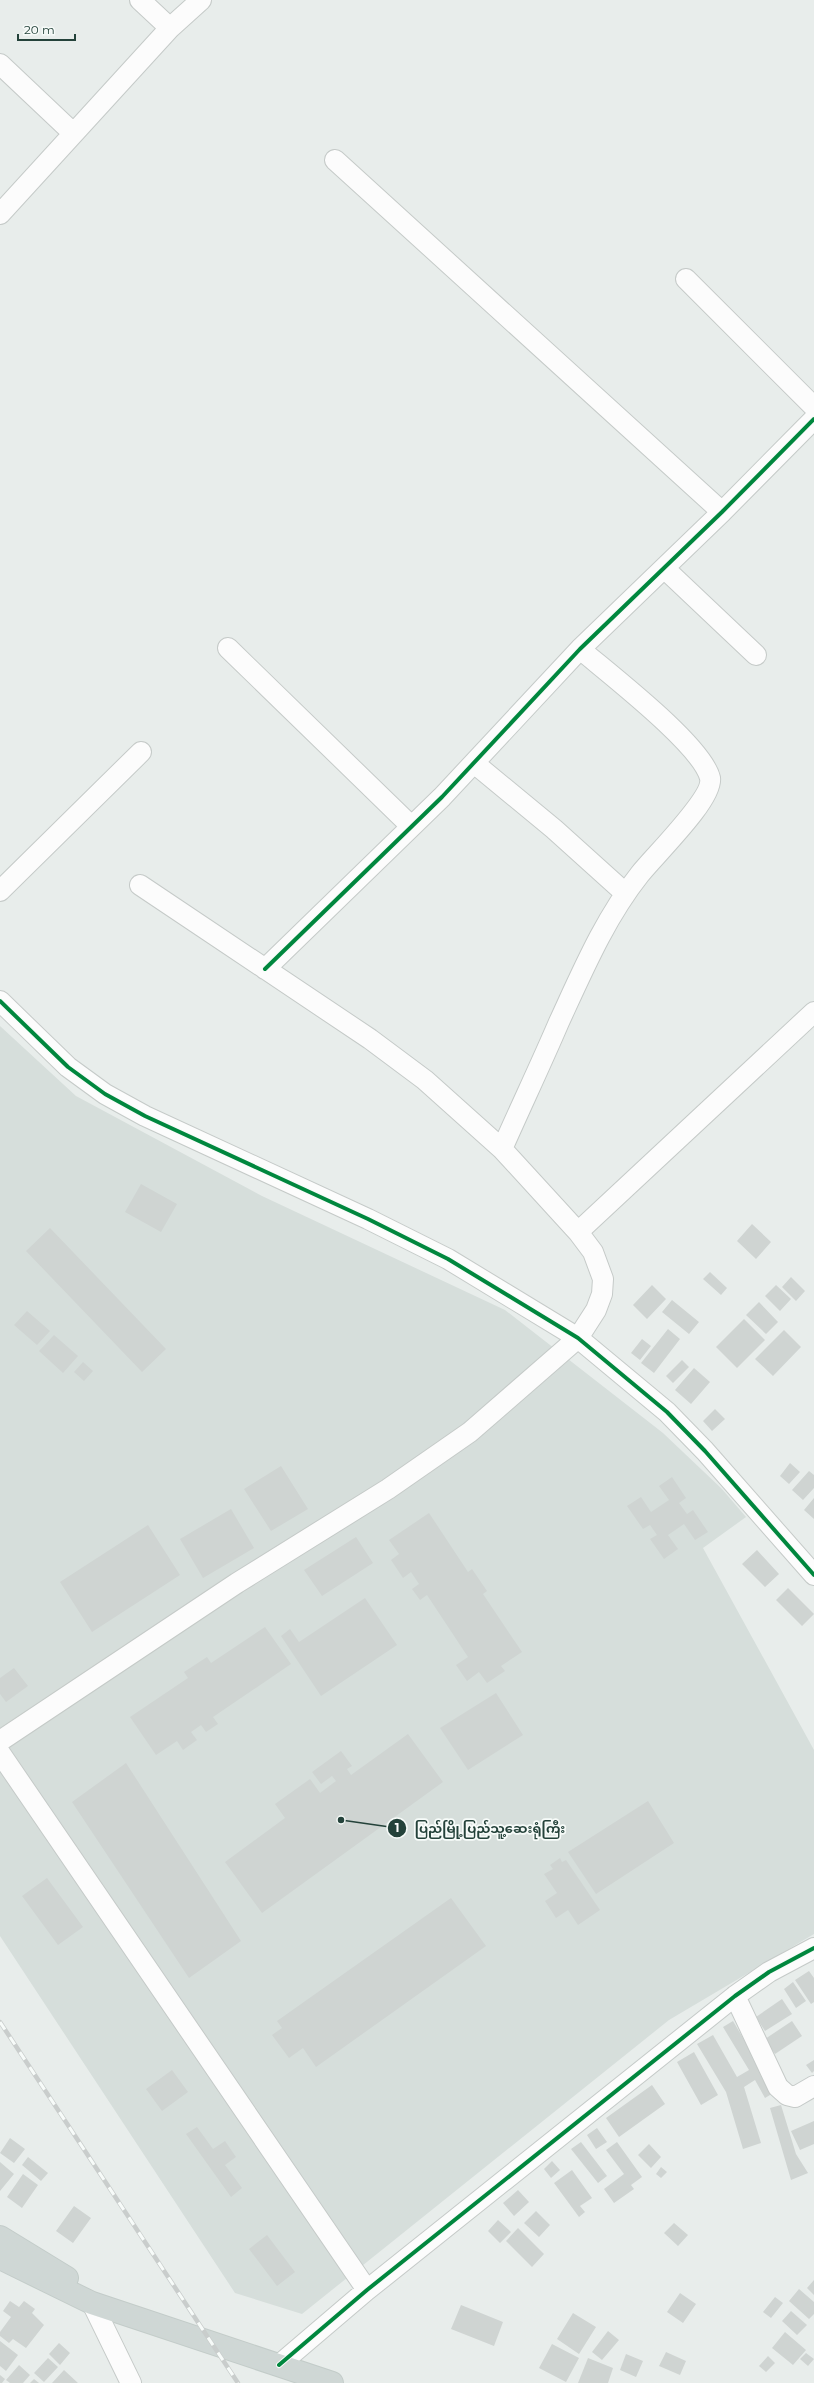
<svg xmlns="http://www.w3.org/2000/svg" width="814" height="2383" font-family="Montserrat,'Noto Sans Myanmar',sans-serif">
	<rect width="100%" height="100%" fill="#e8edeb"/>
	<path fill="#d6dedb" d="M0,1026L76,1096L262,1196L505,1310L663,1433L722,1489L746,1517L703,1548L814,1750V1934L669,2020L302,2314L235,2293L0,1936Z"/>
	<path fill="#cfd4d2" d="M141,1184L177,1204L161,1232L125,1212Z
		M752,1224L771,1242L756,1259L737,1241Z
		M50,1228L166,1349L142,1372L26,1251Z
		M710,1272L727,1288L721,1295L703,1279Z
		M791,1277L805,1291L796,1301L782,1287Z
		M652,1285L666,1299L647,1319L633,1305Z
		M776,1285L791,1299L780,1311L765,1296Z
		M672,1300L699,1322L689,1334L662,1312Z
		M759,1302L778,1322L766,1334L746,1315Z
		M27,1311L50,1331L37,1345L14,1325Z
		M744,1319L765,1340L737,1368L716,1347Z
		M668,1329L680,1339L654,1373L641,1363Z
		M784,1330L801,1347L773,1376L755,1359Z
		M54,1335L78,1356L63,1373L39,1351Z
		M642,1339L651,1346L640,1360L631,1353Z
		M682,1360L689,1367L673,1383L666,1376Z
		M83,1362L93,1371L84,1381L74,1372Z
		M694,1368L710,1382L691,1404L675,1390Z
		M715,1409L725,1419L712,1431L703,1421Z
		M790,1463L800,1472L789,1484L780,1476Z
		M281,1466L308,1509L271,1531L244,1489Z
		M809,1471L814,1475V1488L803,1500L792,1490Z
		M672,1477L686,1498L679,1503L687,1514L693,1510L708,1532L695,1540L684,1524L668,1535L678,1549L664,1559L650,1539L657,1535L650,1525L643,1529L627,1506L641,1497L651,1512L669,1500L659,1486Z
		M814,1498V1519L804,1510Z
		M231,1509L254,1548L203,1578L180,1539Z
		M429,1513L468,1572L472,1569L487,1591L483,1594L522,1652L501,1666L505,1671L487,1683L479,1672L467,1681L456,1665L468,1657L427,1595L420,1600L412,1589L419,1584L411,1572L403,1578L391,1560L399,1554L389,1540Z
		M148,1525L180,1575L92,1632L60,1582Z
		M356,1537L373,1563L322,1596L304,1570Z
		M757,1550L779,1574L765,1587L742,1564Z
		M788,1588L814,1614L802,1626L776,1600Z
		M365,1598L397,1645L321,1696L281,1636L290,1629L299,1642Z
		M265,1627L291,1664L213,1717L218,1724L206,1732L201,1725L191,1732L197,1740L183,1750L177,1741L156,1755L130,1717L188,1678L184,1672L207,1657L211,1663Z
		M14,1668L28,1686L6,1702L0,1694V1678Z
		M496,1693L523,1735L468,1770L440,1728Z
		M408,1734L443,1782L262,1913L225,1862L285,1818L275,1804L310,1779L320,1793L336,1781L332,1776L321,1784L312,1772L341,1751L352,1766L347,1769L351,1775Z
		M126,1763L241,1941L189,1978L72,1802Z
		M648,1801L674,1843L596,1894L568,1852Z
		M560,1858L562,1862L566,1860L600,1910L578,1925L568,1910L556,1918L545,1901L557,1893L544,1874L553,1869L550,1865Z
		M47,1878L83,1927L58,1945L22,1896Z
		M451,1898L486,1946L316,2067L303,2048L289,2058L272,2035L282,2028L277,2021Z
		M809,1971L814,1978V2002L811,2004L795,1980Z
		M793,1982L806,2001L796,2008L784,1989Z
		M782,1999L792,2014L765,2031L756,2017Z
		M733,2021L775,2092L765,2098L755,2080L744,2087L761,2143L743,2149L726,2092L697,2044L713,2035L737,2077L749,2070L723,2027Z
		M792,2021L802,2036L775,2054L765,2039Z
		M694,2052L718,2095L701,2105L677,2062Z
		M814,2060V2071L812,2073L806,2065Z
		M172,2070L188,2092L162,2111L146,2089Z
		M652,2085L665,2104L619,2137L606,2118Z
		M781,2105L796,2154L808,2173L791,2180L770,2108Z
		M814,2121V2144L800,2150L791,2131Z
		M197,2127L213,2149L225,2141L236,2157L225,2165L242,2188L231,2197L186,2134Z
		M597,2128L607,2142L596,2149L587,2135Z
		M10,2138L25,2149L14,2163L0,2153Z
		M581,2142L607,2176L598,2183L571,2149Z
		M617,2142L642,2177L631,2185L634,2189L614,2203L604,2189L624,2174L606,2150Z
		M649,2144L661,2157L651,2168L638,2155Z
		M28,2157L48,2173L41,2181L22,2165Z
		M552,2161L560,2170L551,2178L544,2169Z
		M0,2162L14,2174L0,2191Z
		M661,2167L667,2172L661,2178L656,2174Z
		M572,2170L592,2198L580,2206L585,2212L579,2217L554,2183Z
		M23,2174L38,2185L22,2208L7,2197Z
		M518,2190L529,2202L514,2216L503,2203Z
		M74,2206L91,2218L73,2243L56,2231Z
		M536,2211L550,2225L539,2237L524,2223Z
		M498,2220L511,2232L500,2243L488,2231Z
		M674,2223L688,2235L678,2246L664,2233Z
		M518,2228L544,2254L532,2267L506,2241Z
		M267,2235L295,2272L277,2286L249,2249Z
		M814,2280V2295L807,2288Z
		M799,2289L814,2302V2314L809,2319L789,2301Z
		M680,2293L696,2304L683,2323L667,2312Z
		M775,2297L783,2303L771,2318L763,2312Z
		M10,2301L19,2307L24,2301L35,2309L32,2313L44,2325L26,2348L13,2339L9,2343L0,2336V2332L11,2317L3,2311Z
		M461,2305L503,2322L494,2346L451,2329Z
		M791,2311L807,2325L797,2335L782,2321Z
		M573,2313L596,2327L579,2354L557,2339Z
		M608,2331L619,2340L602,2360L592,2352Z
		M785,2332L806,2350L793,2365L772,2348Z
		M0,2341L18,2355L6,2371L0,2366Z
		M59,2343L70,2353L60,2365L49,2354Z
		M552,2344L579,2358L566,2382L539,2368Z
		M666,2352L686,2361L680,2375L659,2366Z
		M806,2353L814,2359L808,2366L800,2359Z
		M626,2354L643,2361L636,2377L620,2370Z
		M768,2356L775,2363L766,2372L759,2366Z
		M48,2358L58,2367L44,2382L34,2373Z
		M588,2358L613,2368L608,2383H578Z
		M19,2365L30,2375L23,2383H10L6,2380Z
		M64,2370L78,2383H52Z
		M0,2375L5,2379L2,2383H0Z
		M34,2379L39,2383H30Z"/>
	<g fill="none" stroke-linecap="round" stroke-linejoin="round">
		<g stroke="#c5cac8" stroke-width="22">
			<path id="minor" d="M140,0L170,28
				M0,64L73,133
				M335,160L722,512
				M0,214L170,28L201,0
				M686,279L814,407
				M664,568L756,655
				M228,648L411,826
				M474,763L554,829L625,893
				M0,891L141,752
				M265,969L442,797L580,649L722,512L814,419
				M0,1001L68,1067L105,1094L145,1116L368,1219L448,1259L578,1338L667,1412L705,1451L814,1575
				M502,1149C521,1106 541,1064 559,1022C583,970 605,918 640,874C655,855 714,798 710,778C702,745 608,673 580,649
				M578,1232L814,1012
				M0,1741L237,1583L388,1489L470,1432L578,1338L596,1310L602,1294L603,1279L593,1252L578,1232L502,1149L425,1080L370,1039L140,885
				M0,1753L367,2290
				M735,1996L778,2087L787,2095L795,2097L814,2086
				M92,2303L131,2383
				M279,2365L367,2290L735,1996L769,1972L814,1948"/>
		</g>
		<g stroke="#c3ccc9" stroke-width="24">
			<path id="major" d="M0,2237L67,2278
				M0,2258L92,2303L332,2383"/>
		</g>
		<use href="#minor" stroke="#fcfcfc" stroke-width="20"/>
		<use href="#major" stroke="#cfd7d5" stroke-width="22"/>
		<g stroke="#c9cdcc" stroke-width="4.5">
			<path id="rail" d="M0,2022L238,2383"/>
		</g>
		<use href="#rail" stroke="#f7fbf9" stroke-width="3" stroke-dasharray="9" stroke-linecap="butt"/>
		<g stroke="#f7fbf9" stroke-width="6">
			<path id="cycleway" d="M265,969L442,797L580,649L722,512L814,419
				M0,1001L68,1067L105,1094L145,1116L368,1219L448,1259L578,1338L667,1412L705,1451L814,1575
				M279,2365L367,2290L735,1996L769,1972L814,1948"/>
		</g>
		<use href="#cycleway" stroke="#00873e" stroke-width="4"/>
	</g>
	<path fill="none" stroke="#24423a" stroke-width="1.5" d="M341 1820L397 1828"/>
	<g fill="#24423a" stroke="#f7fbf9" stroke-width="1.5">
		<circle cx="341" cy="1820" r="4"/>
		<circle cx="397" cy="1828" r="10"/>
	</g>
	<g font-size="12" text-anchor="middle" font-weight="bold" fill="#fff">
		<text x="397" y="1832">1</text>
	</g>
	<g font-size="13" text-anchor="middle" font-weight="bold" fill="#24423a" stroke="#f7fbf9" stroke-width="3.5" stroke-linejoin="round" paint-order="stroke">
		<text x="490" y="1833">ပြည်မြို့ပြည်သူ့ဆေးရုံကြီး</text>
	</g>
	<path d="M18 34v6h57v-6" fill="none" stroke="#24423a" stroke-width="2"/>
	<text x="24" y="34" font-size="12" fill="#24423a" stroke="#f7fbf9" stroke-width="3" paint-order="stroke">20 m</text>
</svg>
